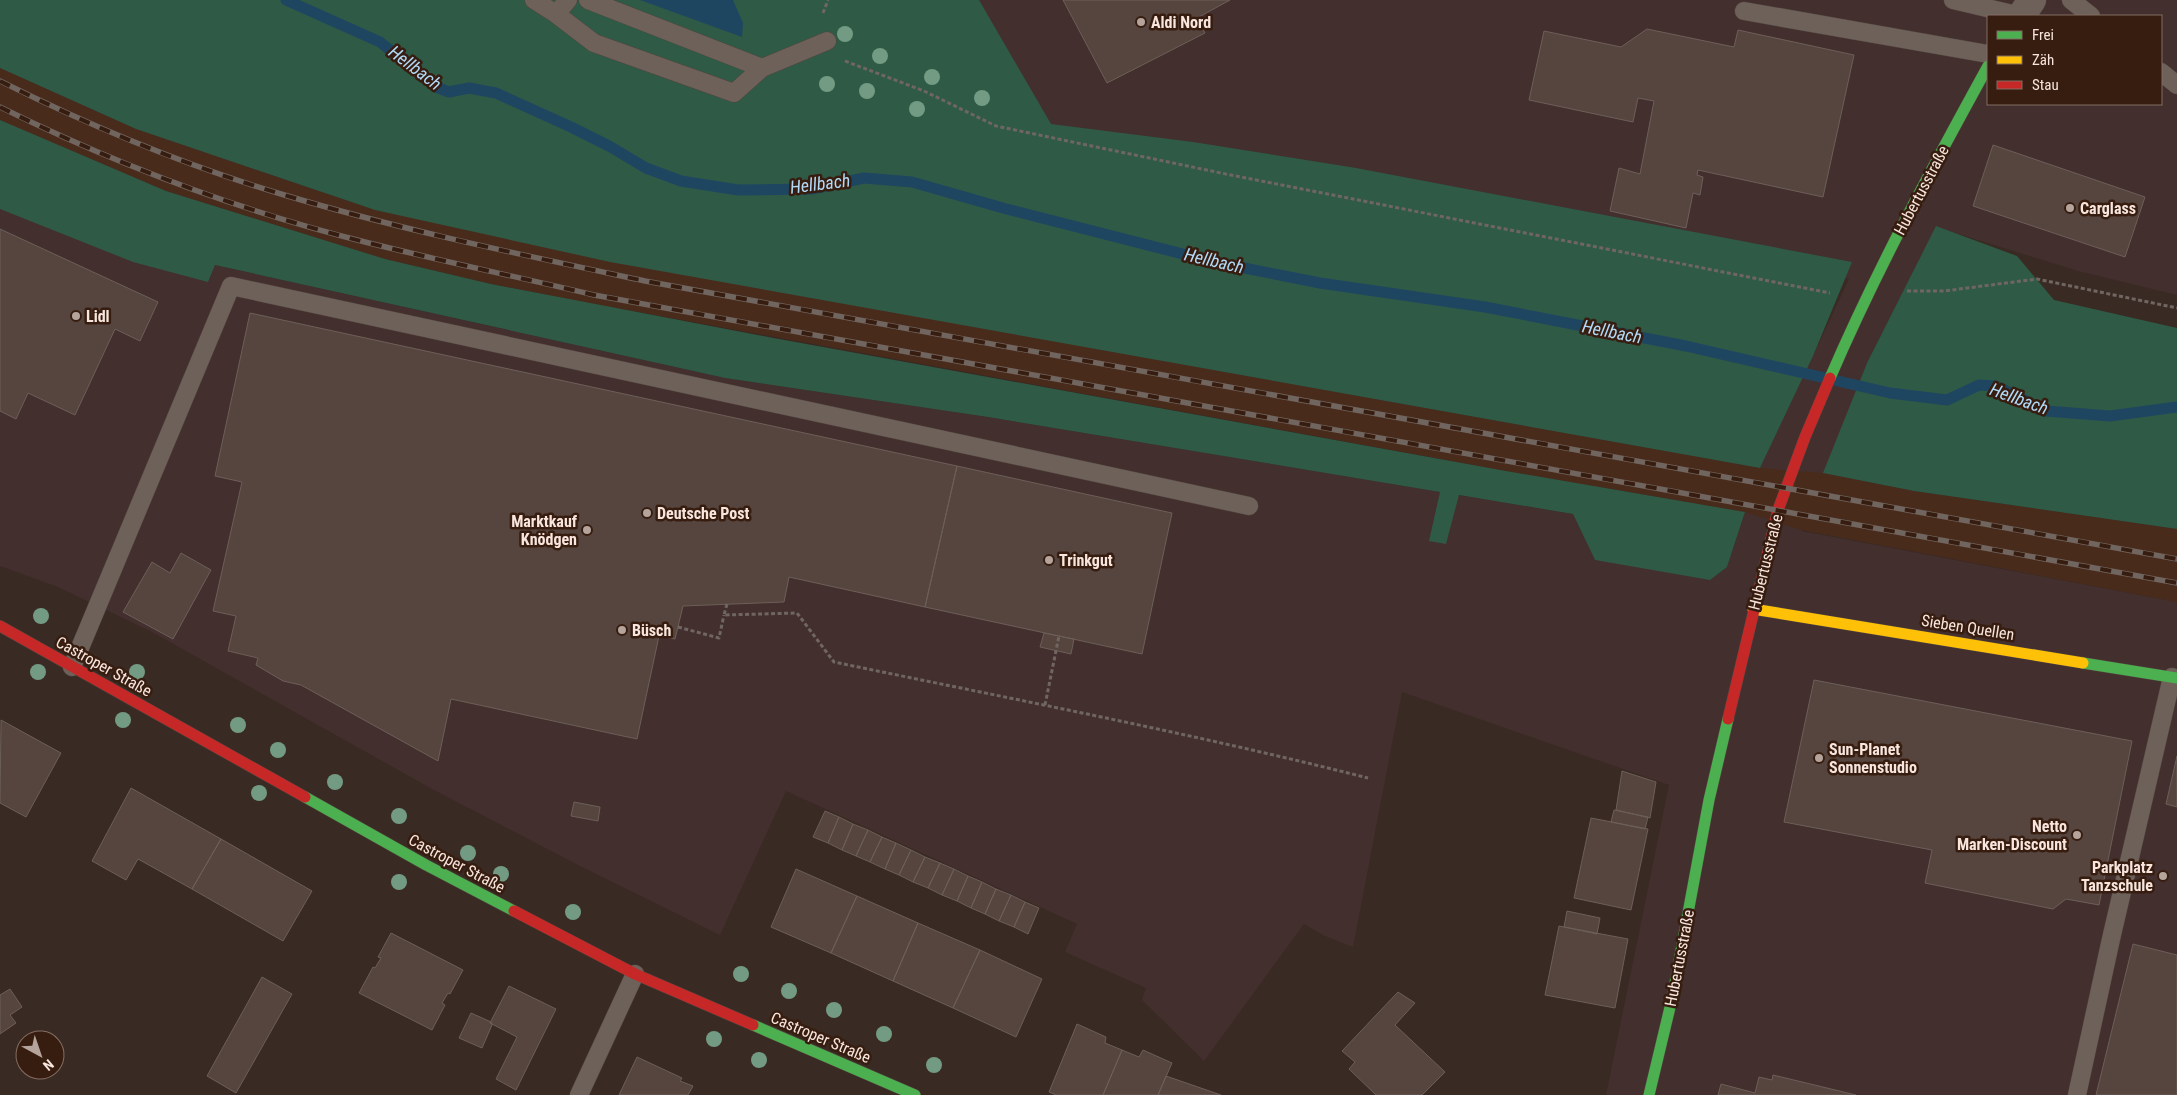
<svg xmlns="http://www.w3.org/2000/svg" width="2177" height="1095" font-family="'Roboto Condensed',sans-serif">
	<rect width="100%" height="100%" fill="#392a23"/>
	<path fill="#432f2e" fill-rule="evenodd" d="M969,0H2177V295L2078,271L1936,227L1867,363L1802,531L2177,602V1095H1606L1669,785L1402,692L1353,947L1325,936L1304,924L1204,1061L1142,1000L1146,988L1065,952L1077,924L786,791L720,935L580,866L432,789L152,632L58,587L0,566V209L208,281L214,265L725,378L988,417L1573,514L1595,560L1727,567L1760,468L1849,279L1030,122ZM1988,16H2161V104H1988Z"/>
	<path fill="#492b1c" d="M0,68L136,129L375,210L959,324L1760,468L1823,473L1914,491L2177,529V602L1801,530L1745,512L1506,471L595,304L491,284L385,259L166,191L10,125L0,120Z"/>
	<path fill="#2f5a46" d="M0,0H979L1051,124L1193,142L1356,168L1852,262L1813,356L1760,468L610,262L375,210L136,129L0,68Z
		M0,120L166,191L385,259L491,284L768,337L1506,471L1745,512L1727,567L1710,580L1595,560L1573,514L1459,495L1446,544L1429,541L1440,492L988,417L725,378L215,265L208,282L133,262L0,209Z
		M1936,226L2017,256L2054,300L2177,328V529L1914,491L1823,473L1867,363Z"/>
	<path fill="#1f4661" d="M640,0H733L743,23L742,37Z"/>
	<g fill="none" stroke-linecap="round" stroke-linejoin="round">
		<path stroke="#1f4661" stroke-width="11" d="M286,0L380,42L436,87L449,92L469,88L496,93L571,127L609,146L646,168L681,181L738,190L812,189L864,178L912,182L1003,208L1214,262L1320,283L1485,307L1686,346L1890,393L1947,400L1979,385L1996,386L2046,411L2110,416L2177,407"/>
	</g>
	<path fill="#56453e" stroke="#6c5f59" d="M1063,0H1230L1197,18L1205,33L1107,83Z
		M1647,29L1734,47L1738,30L1854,55L1823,197L1698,170L1697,175L1703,177L1700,195L1693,193L1686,228L1610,211L1619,168L1640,174L1654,101L1638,98L1633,122L1529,100L1544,31L1621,47Z
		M1993,145L2145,197L2125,257L1973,206Z
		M0,229L158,302L140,341L115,329L75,415L28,393L16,419L0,411Z
		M250,313L957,466L925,607L789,577L784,602L683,606L675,639L659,636L637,739L451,699L438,761L301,685L283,681L256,665L258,658L228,651L236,616L213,611L242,482L215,476Z
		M957,466L1172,513L1142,654L925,607Z
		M181,553L211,570L173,639L123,612L152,562L170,573Z
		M1044,633L1074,639L1071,654L1040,647Z
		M1814,680L2132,741L2099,905L2066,899L2053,909L1925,883L1932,850L1784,822Z
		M1,720L61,753L26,817L0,803Z
		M2177,756V807L2166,804Z
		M1622,771L1656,782L1650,818L1616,810Z
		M131,788L221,839L192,889L138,859L126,880L92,861Z
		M574,802L600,807L598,821L571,816Z
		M1614,810L1648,817L1645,829L1611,822Z
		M825,811L839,817L828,843L813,837Z
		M839,817L853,824L842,850L828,843Z
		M1591,818L1648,829L1631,910L1574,898Z
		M853,824L868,830L856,856L842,850Z
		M868,830L882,837L870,862L856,856Z
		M882,837L896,843L885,869L870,862Z
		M221,839L312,891L283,941L192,889Z
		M896,843L911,850L899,875L885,869Z
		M911,850L925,857L913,882L899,875Z
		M925,857L940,863L928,888L913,882Z
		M940,863L954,869L942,895L928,888Z
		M796,869L857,896L831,953L771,927Z
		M954,869L968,876L957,901L942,895Z
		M968,876L982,882L971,908L957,901Z
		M982,882L996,889L985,914L971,908Z
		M996,889L1011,895L999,921L985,914Z
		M1011,895L1025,902L1014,927L999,921Z
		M857,896L918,923L893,981L831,953Z
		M1025,902L1039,908L1028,934L1014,927Z
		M1567,911L1600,918L1597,934L1564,927Z
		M918,923L980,950L953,1008L893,981Z
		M1559,926L1628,939L1615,1008L1545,995Z
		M391,933L463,970L450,994L448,993L442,1003L445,1005L432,1030L359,993L373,967L375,968L381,958L378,957Z
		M2133,944L2177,955V1095H2096Z
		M980,950L1042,979L1016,1037L953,1008Z
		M262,977L292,994L236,1093L207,1076Z
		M509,986L556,1009L516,1090L496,1079L517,1037L490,1023Z
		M10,989L22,1007L10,1015L16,1023L0,1034V995Z
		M1398,992L1415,1003L1395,1025L1445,1072L1422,1095H1376L1349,1069L1355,1062L1342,1051Z
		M471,1013L491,1022L492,1025L482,1048L459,1038Z
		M1077,1024L1106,1037L1105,1043L1122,1050L1103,1095H1056L1049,1092Z
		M1122,1050L1139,1057L1143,1050L1172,1063L1158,1095H1103Z
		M637,1057L682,1078L680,1081L693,1086L688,1095H619Z
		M1773,1075L1856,1095H1718L1721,1084L1755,1093L1759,1077L1772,1080Z
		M1166,1076L1221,1095H1158Z"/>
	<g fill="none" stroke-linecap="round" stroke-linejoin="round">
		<g stroke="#52453f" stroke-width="19">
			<path id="lane" d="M534,0L556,14L594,43L734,93L762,68L827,41
				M588,0L762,68
				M1953,0L2021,16
				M2071,0L2091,16
				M1744,11L1988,54
				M556,14L568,0
				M2161,72L2177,85
				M72,667L231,286L1249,506
				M579,1095L635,974
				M2077,1095L2111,939L2172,677"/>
		</g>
		<g stroke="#52453f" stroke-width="29">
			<path id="street" d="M2021,16L2032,0"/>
		</g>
		<g stroke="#52453f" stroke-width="12">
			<path id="fast" d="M1830,378C1876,271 1932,168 1988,66
				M2083,663L2177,678
				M305,797L426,865L514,911
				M753,1025L915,1095
				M1649,1095L1672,999L1709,800L1728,719"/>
		</g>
		<g stroke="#52453f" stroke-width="12">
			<path id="slow" d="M1753,609L2083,663"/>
		</g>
		<g stroke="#52453f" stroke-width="12">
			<path id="jam" d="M0,626L305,797
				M1728,719L1778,510L1805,437L1830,378
				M514,911L635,974L753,1025"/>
		</g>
		<path stroke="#706661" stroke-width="3" stroke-dasharray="4 2.5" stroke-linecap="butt" d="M823,13L828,0
			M845,61L924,91L996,126L1221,173L1830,293
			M1907,291H1944L2037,279L2177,308
			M727,604L724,615L797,613L834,662C1012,699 1191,733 1368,778
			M678,627L719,638L724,615
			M1045,705L1059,636"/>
		<use href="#lane" stroke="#6d615a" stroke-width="18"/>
		<use href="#street" stroke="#6d615a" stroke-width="28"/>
		<use href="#fast" stroke="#4caf50" stroke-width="11"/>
		<use href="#slow" stroke="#ffc107" stroke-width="11"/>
		<use href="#jam" stroke="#c62828" stroke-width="11"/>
		<g stroke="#70655f" stroke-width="5.5">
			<path id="rail" d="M0,81C90,126 184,165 281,194C401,230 523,255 645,281L2177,559
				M0,107C115,164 241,211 365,242C441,261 518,277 594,295L2177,583"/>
		</g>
		<use href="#rail" stroke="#371d10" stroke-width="4" stroke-dasharray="11" stroke-linecap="butt"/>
	</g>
	<g fill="#739b83">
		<circle cx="845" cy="34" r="8"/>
		<circle cx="880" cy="56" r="8"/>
		<circle cx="932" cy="77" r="8"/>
		<circle cx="827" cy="84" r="8"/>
		<circle cx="867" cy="91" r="8"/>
		<circle cx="982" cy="98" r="8"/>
		<circle cx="917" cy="109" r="8"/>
		<circle cx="41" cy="616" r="8"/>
		<circle cx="38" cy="672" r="8"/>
		<circle cx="137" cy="672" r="8"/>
		<circle cx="123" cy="720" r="8"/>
		<circle cx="238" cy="725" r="8"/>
		<circle cx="278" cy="750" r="8"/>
		<circle cx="335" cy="782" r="8"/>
		<circle cx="259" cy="793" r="8"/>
		<circle cx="399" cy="816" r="8"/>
		<circle cx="468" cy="853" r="8"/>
		<circle cx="501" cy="874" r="8"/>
		<circle cx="399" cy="882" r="8"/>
		<circle cx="573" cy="912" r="8"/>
		<circle cx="741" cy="974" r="8"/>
		<circle cx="789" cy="991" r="8"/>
		<circle cx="834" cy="1010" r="8"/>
		<circle cx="884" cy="1034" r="8"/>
		<circle cx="714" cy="1039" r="8"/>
		<circle cx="759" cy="1060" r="8"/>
		<circle cx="934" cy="1065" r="8"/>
	</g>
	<g fill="#b5a49c" stroke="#371d10" stroke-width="2">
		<circle cx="1141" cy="22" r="5"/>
		<circle cx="2070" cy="208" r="5"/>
		<circle cx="76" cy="316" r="5"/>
		<circle cx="647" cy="513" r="5"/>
		<circle cx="587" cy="530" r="5"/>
		<circle cx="1049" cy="560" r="5"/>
		<circle cx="622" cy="630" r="5"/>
		<circle cx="1819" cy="758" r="5"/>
		<circle cx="2077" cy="835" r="5"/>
		<circle cx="2163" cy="876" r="5"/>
	</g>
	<g text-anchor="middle" stroke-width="5" stroke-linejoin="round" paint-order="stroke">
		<g font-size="16" font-weight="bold" fill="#f8e5dd" stroke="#371d10" text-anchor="start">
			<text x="1151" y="28">Aldi Nord</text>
			<text x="2080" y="214">Carglass</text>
			<text x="86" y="322">Lidl</text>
			<text x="657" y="519">Deutsche Post</text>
			<text x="577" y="527" text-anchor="end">Marktkauf<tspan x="577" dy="18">Knödgen</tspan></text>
			<text x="1059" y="566">Trinkgut</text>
			<text x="632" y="636">Büsch</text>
			<text x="1829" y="755">Sun-Planet<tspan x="1829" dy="18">Sonnenstudio</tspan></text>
			<text x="2067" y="832" text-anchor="end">Netto<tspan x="2067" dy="18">Marken-Discount</tspan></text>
			<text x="2153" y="873" text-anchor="end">Parkplatz<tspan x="2153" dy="18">Tanzschule</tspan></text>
		</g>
		<g font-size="16" fill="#f8e5dd" stroke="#371d10">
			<text transform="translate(1921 190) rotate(-62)" y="6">Hubertusstraße</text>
			<text transform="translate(1765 562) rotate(-76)" y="6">Hubertusstraße</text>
			<text transform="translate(1968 627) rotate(9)" y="6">Sieben Quellen</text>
			<text transform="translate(104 666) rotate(29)" y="6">Castroper Straße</text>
			<text transform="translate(457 863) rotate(28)" y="6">Castroper Straße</text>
			<text transform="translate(1679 958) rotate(-79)" y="6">Hubertusstraße</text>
			<text transform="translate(821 1037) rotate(23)" y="6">Castroper Straße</text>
		</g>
		<g font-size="18" font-style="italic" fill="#b1daf8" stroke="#371d10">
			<text transform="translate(415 68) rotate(37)" y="6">Hellbach</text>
			<text transform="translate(820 184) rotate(-7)" y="6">Hellbach</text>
			<text transform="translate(1214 261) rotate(13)" y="6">Hellbach</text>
			<text transform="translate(1612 332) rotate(11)" y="6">Hellbach</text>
			<text transform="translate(2019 399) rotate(20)" y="6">Hellbach</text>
		</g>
	</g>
	<rect x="1987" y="15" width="175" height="90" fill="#371d10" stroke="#846d62"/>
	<rect x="1997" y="31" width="25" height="8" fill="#4caf50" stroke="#846d62"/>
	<text x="2032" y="40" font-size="15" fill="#f8e5dd">Frei</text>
	<rect x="1997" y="56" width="25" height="8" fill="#ffc107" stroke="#846d62"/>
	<text x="2032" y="65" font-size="15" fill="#f8e5dd">Zäh</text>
	<rect x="1997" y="81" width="25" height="8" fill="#c62828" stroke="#846d62"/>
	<text x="2032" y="90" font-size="15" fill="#f8e5dd">Stau</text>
	<g transform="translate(40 1055) rotate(140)"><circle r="24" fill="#371d10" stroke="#846d62"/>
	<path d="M0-4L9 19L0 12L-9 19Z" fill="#b5a49c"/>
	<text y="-8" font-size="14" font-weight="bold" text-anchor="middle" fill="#f8e5dd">N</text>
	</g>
</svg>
